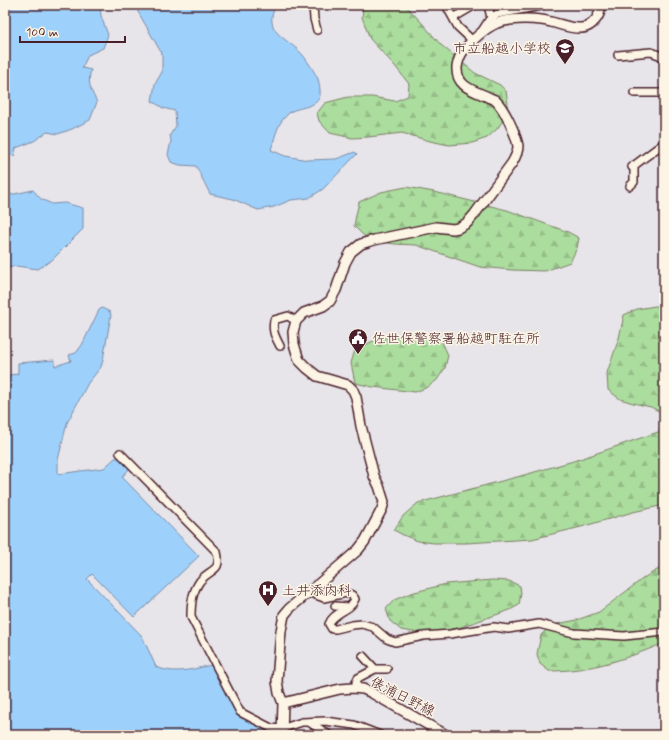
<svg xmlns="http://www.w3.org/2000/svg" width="669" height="740" font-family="Mynerve,'Klee One',sans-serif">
	<defs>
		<pattern id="forest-firs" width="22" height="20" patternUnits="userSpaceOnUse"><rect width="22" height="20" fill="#abdd9e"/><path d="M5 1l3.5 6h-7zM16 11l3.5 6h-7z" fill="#95bd88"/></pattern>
	</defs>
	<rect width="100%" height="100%" fill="#e7e5e9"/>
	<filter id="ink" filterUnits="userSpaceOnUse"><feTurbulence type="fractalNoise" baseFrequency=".025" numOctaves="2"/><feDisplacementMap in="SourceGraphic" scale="8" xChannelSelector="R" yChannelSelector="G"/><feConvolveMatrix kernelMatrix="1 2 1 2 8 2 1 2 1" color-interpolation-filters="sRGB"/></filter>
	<g filter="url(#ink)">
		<path fill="url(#forest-firs)" stroke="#7a7e64" d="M366,5H405L422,23L441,45L475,73L500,85L506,91L508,104L504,119L497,129L487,138L472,143L449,145L430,141L402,133L368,137L352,138L330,133L319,121L317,113L325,103L348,97H372L395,101L408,96L409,84L395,66L370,39L362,17L363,9Z
			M406,187L434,192L507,210L568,232L579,238L577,248L570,262L545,271L512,270L480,267L416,245L395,244L373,241L363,235L354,226L356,215L359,202L381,192Z
			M655,306L664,307V414L651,407L633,403L620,399L608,390L607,373L619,338L624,315L637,309Z
			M388,337H433L442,342L448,355L445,368L437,380L428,387L415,392L373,387L355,383L351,363L355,350L373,341Z
			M664,426V505L633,512L581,527L532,539L466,543H434L418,541L403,535L394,530L403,516L418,503L517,477L577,460L661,431Z
			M664,566V643C626,659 591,671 549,671L540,664L537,654L541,635L552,625L577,620L599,612L645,577Z
			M492,580L509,581L520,586L521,593L519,605L510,610L458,628L434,632L419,633L401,630L390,621L386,609L394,600L411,593L446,584Z"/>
		<path fill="#9dd1fb" stroke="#7c8aa8" d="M5,5H100L101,16L108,35L103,48L88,55L82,68L91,70C87,83 91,91 97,102L90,120L72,129L58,134L47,132L34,141L16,148L14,156L7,153L5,154Z
			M132,5H276C262,32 286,37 301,53C305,57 316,74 318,79C319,82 320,87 320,91C322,108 300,106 290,112C288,114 286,116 284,118C277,125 274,141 271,150L285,156L308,160L336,159L355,152L357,154L323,189L309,198L291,200L274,207L258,210L233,199L210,194L196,166L180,165L171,162L168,155L171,141L170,135L176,126L175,111L163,108L152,101L155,84L162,72V54L137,10Z
			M33,190L41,199L52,204L65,203L83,208V229L52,260L38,269L16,266L5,269V196Z
			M102,308L110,312L111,315L103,360L101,367L88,383L67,423L58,460V474L104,468L115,458H121L130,468L122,477L199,556L134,617L92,574L87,579L142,636L156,667C175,675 193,669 212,665L238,715L269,731L272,735H5V374L9,375L18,374V363L54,360L55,366L71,361L69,355L76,353L82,345L99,310Z"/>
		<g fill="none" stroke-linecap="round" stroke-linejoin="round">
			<g stroke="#4a1f2b" stroke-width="10">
				<path id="street" d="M313,5L314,19L317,30
					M446,5L458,27L473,41
					M488,5L491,18
					M453,18L475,5
					M482,31L489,20L497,14L541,6L543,5
					M618,55L651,52L659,55L664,58
					M634,93H660L664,92
					M632,167L664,143
					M630,186L634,182V165
					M280,346C275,336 272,332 274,320L288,316L296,321
					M120,453L217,552C222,573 210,568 200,581C192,592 191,604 191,617L240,712L271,728L281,729L302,722L325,721L354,725L380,735
					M311,590L316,595L324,598L346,593L352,595L355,599C351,611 333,612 329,624L332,629H336L352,625L362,624L373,627L387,639L395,642L423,636L450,634L494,627L508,629L539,624L574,633L624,636L664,632
					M335,606L349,607
					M363,656L375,669
					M357,689L356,682L358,678L375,669H387
					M309,722L329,735"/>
			</g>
			<g stroke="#4a1f2b" stroke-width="12">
				<path id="secondary" d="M283,703L340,689L353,688L363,689L372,693L446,735
					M282,735L283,703L279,693L277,681L281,631L284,615L290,608L315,587L358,550L365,541L382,509L384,502L379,486L374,476L361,426L356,397L353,390L348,385L317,376L307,368L299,360L294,344L293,332L296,321L304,313L323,306L330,301L336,290L345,263L351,252L361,244L374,240L436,227L453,229L458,228L467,223L474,215L512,163C515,158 518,152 518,146C516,134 504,108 495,100C493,99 489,98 486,96C472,90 456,86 457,67C458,61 460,55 464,50C471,41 485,28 497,23C511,18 536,18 551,22C560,24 571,29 581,28C589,28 596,21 599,14C600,12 600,8 600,5"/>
			</g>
			<use href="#street" stroke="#fcf5e5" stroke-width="7"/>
			<use href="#secondary" stroke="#fcf5e5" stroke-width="9"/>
		</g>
	</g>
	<defs>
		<g id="school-pin" transform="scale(1)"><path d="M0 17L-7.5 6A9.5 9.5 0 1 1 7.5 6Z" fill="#4a1f2b" stroke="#fcf5e5"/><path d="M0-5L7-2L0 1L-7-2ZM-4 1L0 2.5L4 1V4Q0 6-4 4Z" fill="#fff"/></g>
		<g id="civic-pin" transform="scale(1)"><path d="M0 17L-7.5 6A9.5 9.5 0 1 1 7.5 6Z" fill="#4a1f2b" stroke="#fcf5e5"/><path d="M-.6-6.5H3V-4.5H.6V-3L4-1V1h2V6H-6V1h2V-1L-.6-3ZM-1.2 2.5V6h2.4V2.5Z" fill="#fff"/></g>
		<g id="hospital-pin" transform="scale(1)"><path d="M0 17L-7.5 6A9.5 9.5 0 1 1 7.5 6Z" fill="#4a1f2b" stroke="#fcf5e5"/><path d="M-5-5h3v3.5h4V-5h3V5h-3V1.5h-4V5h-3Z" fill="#fff"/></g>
	</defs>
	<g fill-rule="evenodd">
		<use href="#school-pin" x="565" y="48"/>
		<use href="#civic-pin" x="358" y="338"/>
		<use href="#hospital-pin" x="268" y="590"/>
	</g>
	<g text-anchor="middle" stroke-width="3" stroke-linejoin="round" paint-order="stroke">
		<g font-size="14" fill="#4a1f2b" stroke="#fcf5e5" text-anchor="start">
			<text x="551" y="53" text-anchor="end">市立船越小学校</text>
			<text x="372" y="343">佐世保警察署船越町駐在所</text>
			<text x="282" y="595">土井添内科</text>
		</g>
		<g font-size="14" fill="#4a1f2b" stroke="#fcf5e5">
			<text transform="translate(403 696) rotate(27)" y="5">俵浦日野線</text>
		</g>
	</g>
	<rect width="669" height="740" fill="none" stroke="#fcf5e5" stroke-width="20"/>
	<rect x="10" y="10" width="649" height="720" fill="none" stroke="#4a1f2b" stroke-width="1.5" filter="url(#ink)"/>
	<path d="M20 36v6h105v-6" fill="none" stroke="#4a1f2b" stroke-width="2"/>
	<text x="26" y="36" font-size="12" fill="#4a1f2b" stroke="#fcf5e5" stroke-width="3" paint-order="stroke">100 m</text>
</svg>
